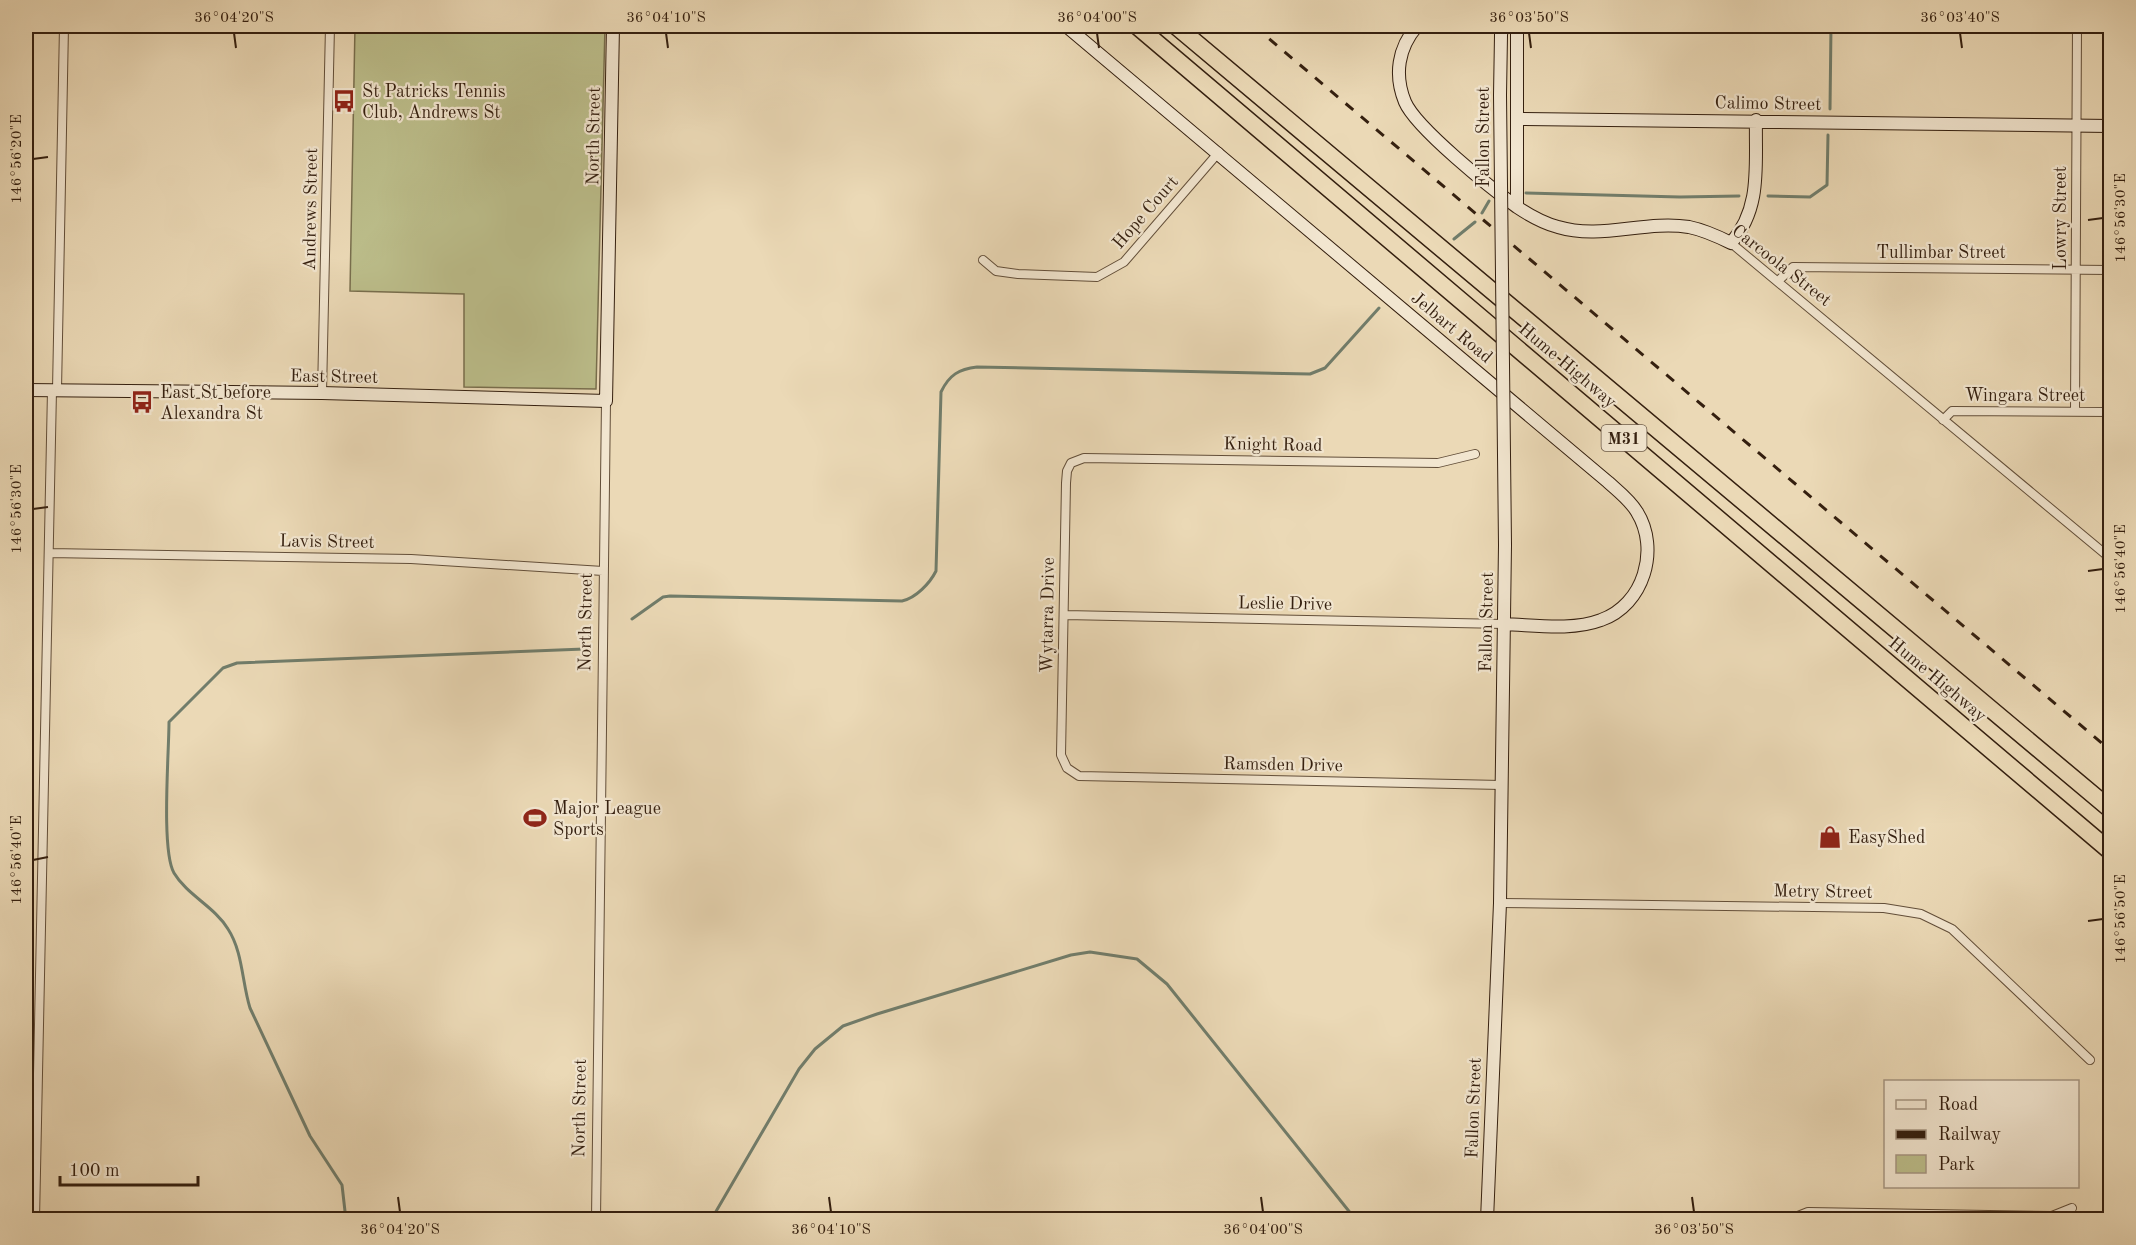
<svg xmlns="http://www.w3.org/2000/svg" width="2136" height="1245" font-family="'Old Standard TT',serif">
	<rect width="100%" height="100%" fill="#ebd9b6"/>
	<filter id="stains"><feTurbulence type="fractalNoise" baseFrequency=".00333" numOctaves="4"/><feColorMatrix values="0 0 0 0 .2 0 0 0 0 .09 0 0 0 0 .02 0 0 0 .5 -.17"/></filter>
	<radialGradient id="worn" r=".72"><stop offset=".6" stop-color="#630" stop-opacity="0"/><stop offset="1" stop-color="#630" stop-opacity=".3"/></radialGradient>
	<path fill="#bcbe8b" stroke="#786e4d" stroke-width="1.5" d="M355,26H605L596,389L464,387V294L350,291Z"/>
	<g fill="none" stroke-linecap="round" stroke-linejoin="round">
		<path stroke="#717d6b" stroke-width="3" d="M1830,109L1831,26
			M1526,193L1680,197L1739,196
			M1768,196L1810,197L1827,185L1828,135
			M1482,213L1489,201
			M1454,239L1475,222
			M632,619L663,597L670,596L902,601C916,598 930,583 936,571L941,392C949,375 959,369 977,367L1310,374L1325,368L1379,308
			M346,1220L342,1185L310,1136L250,1008C242,983 243,952 228,929C215,907 187,895 174,873C161,850 169,753 169,722L223,668L237,663L584,649
			M711,1220L799,1069L815,1049L843,1026L877,1014L1071,955L1090,952L1137,959L1167,984L1356,1220"/>
		<g stroke="#624e39" stroke-width="10">
			<path id="street" d="M1731,243L2110,558
				M983,260L996,271L1018,274L1097,277L1124,262L1219,152
				M1778,281L1793,267L2110,270
				M57,390L64,26
				M322,393L330,26
				M2075,411L2077,26
				M1943,420L1952,411L2110,412
				M1475,454L1438,463L1084,458L1071,463L1067,471L1066,483L1061,755L1067,768L1079,776L1501,785
				M49,553L411,559L603,571
				M1065,615L1504,624
				M1500,903L1884,908L1921,914L1952,929L2090,1060
				M35,1220L52,390
				M596,1220L606,401
				M1788,1220L1808,1212L2052,1216L2072,1208"/>
		</g>
		<g stroke="#341f0f" stroke-width="14">
			<path id="secondary" d="M1066,26L1608,482C1618,491 1630,500 1637,512C1660,549 1644,605 1601,620C1572,631 1535,625 1504,624
				M1417,26C1398,48 1394,75 1405,102C1416,128 1492,189 1517,207C1529,215 1543,223 1558,227C1601,240 1645,220 1689,227C1704,230 1717,236 1731,243C1762,208 1755,165 1756,120
				M1517,26V207
				M1501,35L1502,26
				M1518,119L2110,126
				M26,390L322,393L606,401L613,26
				M1487,1220L1500,903L1505,545"/>
		</g>
		<g stroke="#341f0f" stroke-width="19">
			<path id="highway" d="M1137,26L2110,851
				M1176,26L2110,809"/>
		</g>
		<use href="#street" stroke="#f2e6d0" stroke-width="8"/>
		<use href="#secondary" stroke="#f2e6d0" stroke-width="12"/>
		<use href="#highway" stroke="#ebd9b6" stroke-width="16"/>
		<path stroke="#341f0f" stroke-width="3" stroke-dasharray="10 10" stroke-linecap="butt" d="M1254,26L2110,750"/>
		<g stroke="#341f0f" stroke-width="14" stroke-linecap="butt">
			<path id="secondary-bridge" d="M1501,35L1500,95L1505,545"/>
		</g>
		<use href="#secondary-bridge" stroke="#f2e6d0" stroke-width="12"/>
	</g>
	<path fill="none" stroke="#341f0f" stroke-width="2" d="M234,33L236,48M666,33L668,48M1097,33L1099,48M1529,33L1531,48M1960,33L1962,48M33,159L48,157M2088,220L2103,218M33,509L48,507M2088,571L2103,569M33,860L48,857M2088,921L2103,919M398,1197L400,1212M829,1197L831,1212M1261,1197L1263,1212M1692,1197L1694,1212"/>
	<defs>
		<g id="bus-bare" transform="scale(1.8)"><path d="M-5-6H5V4H4V6H2V4H-2V6H-4V4H-5ZM-3.5-4V0h7V-4ZM-3.5 1.2v1.5H-2V1.2ZM2 1.2v1.5H3.5V1.2Z" fill="#8f2418" stroke="#f2e6d0" stroke-width="2.5" paint-order="stroke"/></g>
		<g id="stadium-bare" transform="scale(1.8)"><path d="M0-5a6.5 5 0 1 0 0 10a6.5 5 0 1 0 0-10ZM-3.5-1.8h7v3.6h-7Z" fill="#8f2418" stroke="#f2e6d0" stroke-width="2.5" paint-order="stroke"/></g>
		<g id="shop-bare" transform="scale(1.8)"><path d="M-5-2.5h2.3a2.7 3.5 0 0 1 5.4 0H5L5.5 6h-11ZM-1.5-2.5h3a1.5 2.3 0 0 0-3 0Z" fill="#8f2418" stroke="#f2e6d0" stroke-width="2.5" paint-order="stroke"/></g>
	</defs>
	<g fill-rule="evenodd">
		<use href="#bus-bare" x="344" y="101"/>
		<use href="#bus-bare" x="142" y="402"/>
		<use href="#stadium-bare" x="535" y="818"/>
		<use href="#shop-bare" x="1830" y="837"/>
	</g>
	<g text-anchor="middle" stroke-width="4.5" stroke-linejoin="round" paint-order="stroke">
		<rect fill="#f2e6d0" stroke="#6d5b49" stroke-width="1.5" x="1601.5" y="425" width="45" height="26" rx="4.5"/>
		<g font-size="16" font-weight="bold" fill="#341f0f">
			<text x="1624" y="444">M31</text>
		</g>
		<g font-size="18" fill="#341f0f" stroke="#f2e6d0" text-anchor="start">
			<text x="362" y="97">St Patricks Tennis<tspan x="362" dy="21">Club, Andrews St</tspan></text>
			<text x="160" y="398">East St before<tspan x="160" dy="21">Alexandra St</tspan></text>
			<text x="553" y="814">Major League<tspan x="553" dy="21">Sports</tspan></text>
			<text x="1848" y="843">EasyShed</text>
		</g>
		<g font-size="18" fill="#341f0f" stroke="#f2e6d0">
			<text transform="translate(1768 103) rotate(1)" y="6">Calimo Street</text>
			<text transform="translate(593 136) rotate(-89)" y="6">North Street</text>
			<text transform="translate(1483 137) rotate(-90)" y="6">Fallon Street</text>
			<text transform="translate(310 209) rotate(-89)" y="6">Andrews Street</text>
			<text transform="translate(1145 212) rotate(-49)" y="6">Hope Court</text>
			<text transform="translate(2060 218) rotate(-90)" y="6">Lowry Street</text>
			<text x="1941" y="258">Tullimbar Street</text>
			<text transform="translate(1782 265) rotate(38)" y="6">Carcoola Street</text>
			<text transform="translate(1452 327) rotate(40)" y="6">Jelbart Road</text>
			<text transform="translate(1568 365) rotate(40)" y="6">Hume Highway</text>
			<text transform="translate(334 376) rotate(1)" y="6">East Street</text>
			<text x="2025" y="401">Wingara Street</text>
			<text transform="translate(1273 444) rotate(1)" y="6">Knight Road</text>
			<text transform="translate(327 541) rotate(1)" y="6">Lavis Street</text>
			<text transform="translate(1285 603) rotate(1)" y="6">Leslie Drive</text>
			<text transform="translate(1047 615) rotate(-89)" y="6">Wytarra Drive</text>
			<text transform="translate(585 622) rotate(-89)" y="6">North Street</text>
			<text transform="translate(1486 622) rotate(-89)" y="6">Fallon Street</text>
			<text transform="translate(1938 679) rotate(40)" y="6">Hume Highway</text>
			<text transform="translate(1283 764) rotate(1)" y="6">Ramsden Drive</text>
			<text transform="translate(1823 891) rotate(1)" y="6">Metry Street</text>
			<text transform="translate(579 1108) rotate(-89)" y="6">North Street</text>
			<text transform="translate(1473 1108) rotate(-88)" y="6">Fallon Street</text>
		</g>
	</g>
	<rect width="2136" height="1245" fill="none" stroke="#ebd9b6" stroke-width="66"/>
	<rect x="1884" y="1080" width="195" height="108" fill="#f2e6d0" stroke="#a69683" stroke-width="1.5"/>
	<rect x="1896" y="1100" width="30" height="9" fill="#f2e6d0" stroke="#a69683" stroke-width="1.5"/>
	<text x="1938" y="1110" font-size="18" fill="#341f0f">Road</text>
	<rect x="1896" y="1130" width="30" height="9" fill="#341f0f" stroke="#a69683" stroke-width="1.5"/>
	<text x="1938" y="1140" font-size="18" fill="#341f0f">Railway</text>
	<rect x="1896" y="1155" width="30" height="18" fill="#bcbe8b" stroke="#a69683" stroke-width="1.5"/>
	<text x="1938" y="1170" font-size="18" fill="#341f0f">Park</text>
	<path d="M60 1176v9h138v-9" fill="none" stroke="#341f0f" stroke-width="3"/>
	<text x="69" y="1176" font-size="18" fill="#341f0f" stroke="#f2e6d0" stroke-width="4.5" paint-order="stroke">100 m</text>
	<rect x="33" y="33" width="2070" height="1179" fill="none" stroke="#341f0f" stroke-width="2"/>
	<g font-size="15" text-anchor="middle" fill="#341f0f">
		<text x="234" y="22">36°04'20"S</text>
		<text x="666" y="22">36°04'10"S</text>
		<text x="1097" y="22">36°04'00"S</text>
		<text x="1529" y="22">36°03'50"S</text>
		<text x="1960" y="22">36°03'40"S</text>
		<text transform="translate(16 159) rotate(-90)" y="5">146°56'20"E</text>
		<text transform="translate(2120 218) rotate(-90)" y="5">146°56'30"E</text>
		<text transform="translate(16 509) rotate(-90)" y="5">146°56'30"E</text>
		<text transform="translate(2120 569) rotate(-90)" y="5">146°56'40"E</text>
		<text transform="translate(16 860) rotate(-90)" y="5">146°56'40"E</text>
		<text transform="translate(2120 919) rotate(-90)" y="5">146°56'50"E</text>
		<text x="400" y="1234">36°04'20"S</text>
		<text x="831" y="1234">36°04'10"S</text>
		<text x="1263" y="1234">36°04'00"S</text>
		<text x="1694" y="1234">36°03'50"S</text>
	</g>
	<rect width="100%" height="100%" filter="url(#stains)"/>
	<rect width="100%" height="100%" fill="url(#worn)"/>
</svg>
